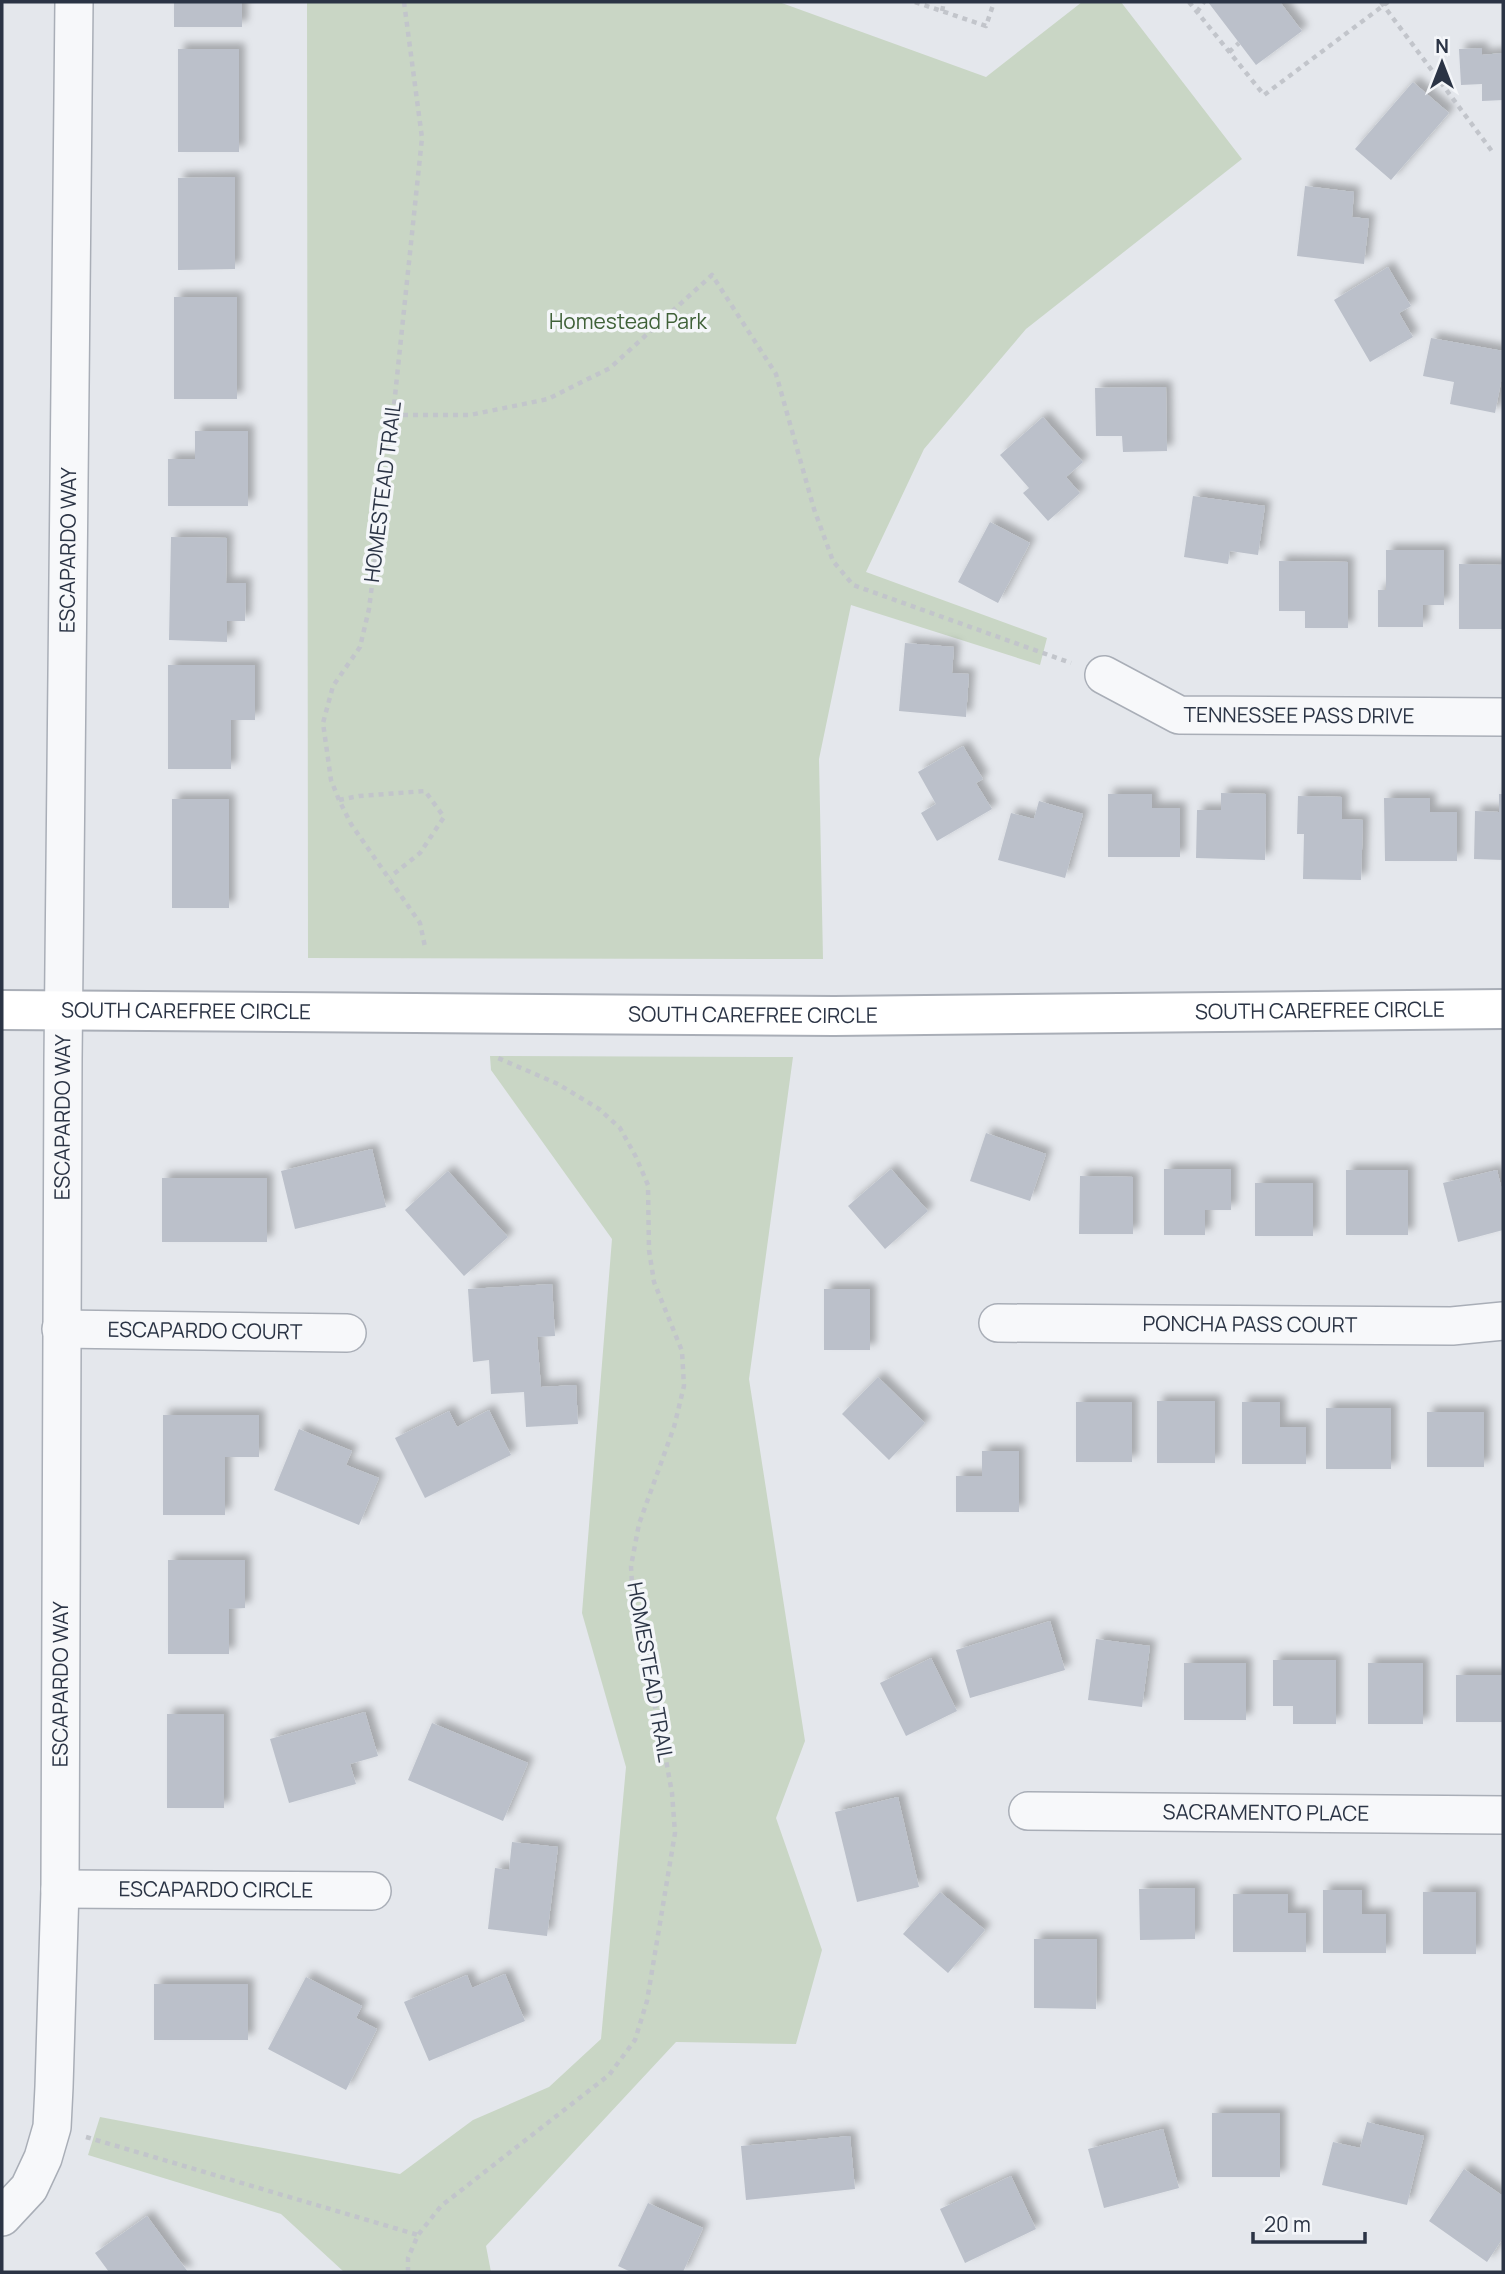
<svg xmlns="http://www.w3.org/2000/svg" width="1505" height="2274" font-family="Manrope,sans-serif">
	<defs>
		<filter id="shadow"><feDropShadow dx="6" dy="-6" stdDeviation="3.5" flood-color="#0004"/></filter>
	</defs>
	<rect width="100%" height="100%" fill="#e4e7ec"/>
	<path fill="#c9d6c5" d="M307,2H779L986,77L1082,2H1121L1242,159L1026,329L924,449L866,572L1047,638L1040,665L851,605L819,759L823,959L308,958Z
		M490,1056L793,1057L749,1379L805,1741L776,1818L822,1950L796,2044L676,2042L486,2246L491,2272H344L281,2214L88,2155L100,2117L400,2174L473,2120L549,2087L601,2039L626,1767L582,1613L612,1239L491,1070Z"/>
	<path fill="#bbc0ca" filter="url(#shadow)" d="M174,2H242V27H174Z
		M1208,2H1280L1302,31L1256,65Z
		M1482,48V55L1503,53V100L1482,101V84L1461,85L1459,49Z
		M178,49H239V152H178Z
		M1413,82L1449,113L1391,180L1355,149Z
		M235,177V269L178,270V178Z
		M1305,186L1354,192L1352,217L1369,219L1364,264L1297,256Z
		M1388,267L1411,306L1399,313L1413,337L1370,362L1334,300Z
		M174,297H237V399H174Z
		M1431,338L1503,351V372L1495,413L1450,404L1454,382L1423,376Z
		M1166,387L1167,451L1123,452L1122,436H1096L1095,388Z
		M1043,417L1083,462L1066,477L1080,493L1048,521L1023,493L1029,488L1000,455Z
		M195,431H248V506H168V459H195Z
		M1193,496L1265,506L1258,555L1230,551L1228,564L1184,557Z
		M990,522L1030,543L998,603L958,582Z
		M171,537L227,538L226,583H246L245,621H227V642L169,640Z
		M1386,550H1444V605H1423V627H1378V590H1386Z
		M1279,561L1348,562V628H1305V611H1279Z
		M1459,564L1503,565L1502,629H1459Z
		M905,643L954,647L952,673L969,674L966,717L899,711Z
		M168,665H255V720H231V769H168Z
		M963,746L983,779L976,783L992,809L937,841L921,813L936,804L918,772Z
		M1221,793L1266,794L1265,860L1196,858L1197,810H1221Z
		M1108,794H1152V808H1180V857H1108Z
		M1499,794H1503V860L1474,859L1475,811L1499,812Z
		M1298,796L1342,797V819L1363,820L1361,880L1303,879L1304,834H1297Z
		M1384,798H1430V812H1457V861H1385Z
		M172,799H229V908H172Z
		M1039,801L1083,814L1065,878L998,860L1011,813L1034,819Z
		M986,1133L1046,1154L1030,1201L970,1181Z
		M372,1149L386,1207L295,1229L281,1171Z
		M891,1169L928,1211L885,1249L848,1206Z
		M1164,1169H1231V1210H1205V1235H1164Z
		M1346,1170H1408V1235H1346Z
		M1497,1170L1503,1194V1230L1458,1242L1443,1183Z
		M448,1171L508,1237L464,1276L405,1210Z
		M1080,1176L1133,1177V1234H1079Z
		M162,1178H267V1242H162Z
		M1255,1183H1313V1236H1255Z
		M552,1284L555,1336L537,1337L541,1387L576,1385L578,1424L526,1427L524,1392L491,1394L489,1360L473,1362L468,1289Z
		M824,1289H870V1350H824Z
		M878,1377L925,1423L889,1460L842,1414Z
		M1157,1401H1215V1463H1157Z
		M1076,1402H1132V1462H1076Z
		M1242,1402H1280V1427H1306V1464H1242Z
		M1326,1408H1391V1469H1326Z
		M489,1410L511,1455L425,1498L395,1438L449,1411L457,1427Z
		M1427,1412H1484V1467H1427Z
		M163,1415H259V1457H225V1515H163Z
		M299,1429L352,1451L346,1465L379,1478L359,1525L274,1490Z
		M982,1451H1019V1512H956V1476H982Z
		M168,1560H245V1608L229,1609V1654H168Z
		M1050,1621L1065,1670L970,1698L956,1650Z
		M1096,1639L1150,1646L1142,1707L1088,1700Z
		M931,1658L957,1711L906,1736L880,1683Z
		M1273,1660H1336V1724H1293V1706H1273Z
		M1184,1663H1246V1720H1184Z
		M1368,1663H1423V1724H1368Z
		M1456,1675H1503V1722H1456Z
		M365,1712L378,1756L350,1764L356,1784L289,1803L270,1739Z
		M167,1714H224V1808H167Z
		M432,1723L528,1763L503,1821L408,1780Z
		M898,1797L919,1887L857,1902L835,1812Z
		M512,1842L558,1847L547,1936L488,1929L495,1868L509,1870Z
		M1195,1888V1939L1140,1940L1139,1889Z
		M1323,1890H1362V1914H1386V1953H1323Z
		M940,1892L985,1930L948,1973L903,1934Z
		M1423,1892H1476V1954H1423Z
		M1233,1894H1288V1913H1306V1952H1233Z
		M1034,1939H1097L1096,2009L1034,2008Z
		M505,1974L525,2021L429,2061L404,2002L467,1975L472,1988Z
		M306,1977L362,2006L356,2018L377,2029L346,2090L268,2049Z
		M154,1984H248V2040H154Z
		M1212,2113H1280V2177H1212Z
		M1367,2122L1424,2136L1407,2205L1322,2185L1333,2142L1360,2148Z
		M1163,2129L1179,2188L1104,2208L1088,2149Z
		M850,2136L855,2189L746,2200L741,2146Z
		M1464,2169L1503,2196V2238L1487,2262L1429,2221Z
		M1011,2176L1036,2229L965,2263L940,2209Z
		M648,2203L703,2228L683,2272H631L618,2266Z
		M147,2216L188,2272H109L95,2253Z"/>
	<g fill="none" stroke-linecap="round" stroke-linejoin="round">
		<g stroke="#a9aeb7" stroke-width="40">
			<g id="minor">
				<path id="s1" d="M1104,675L1179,715L1503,717"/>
				<path id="s2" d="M998,1323L1452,1326L1503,1321"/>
				<path id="s3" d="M61,1329L347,1333"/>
				<path id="s4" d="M1028,1811L1503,1815"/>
				<path id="s5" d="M60,1889L372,1891"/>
				<path id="s6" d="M2,2217L29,2188L43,2158L52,2127L54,2087L60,1889L63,1060L74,2"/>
			</g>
		</g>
		<g stroke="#a9aeb7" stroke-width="42">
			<g id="secondary">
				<path id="s7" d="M2,1010L834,1016L1503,1009"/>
			</g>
		</g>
		<path stroke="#c2c5cb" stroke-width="4.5" stroke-dasharray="5 5" stroke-linecap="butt" d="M404,2L422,138L393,415L369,609L360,647L333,686L323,723L331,780L339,800L351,824L420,923L425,947
			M915,2L986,26L994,2
			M1189,2L1264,95L1388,2
			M1381,2L1494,154
			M942,11L944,2
			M1197,12L1204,2
			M1229,52L1239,43
			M393,415H470L548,399L610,368L712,275L776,374L814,509L833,561L853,585L1071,663
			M339,800L359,796L425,791L444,817L420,853L390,877
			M86,2137L418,2235
			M408,2272V2258L418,2235L441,2206L609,2075L635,2040L647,2001L675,1833L672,1793L664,1749L633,1603L631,1566L639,1524L674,1427L684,1386L682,1351L654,1282L649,1250L648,1185L636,1157L620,1128L599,1109L558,1084L498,1058"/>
		<use href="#minor" stroke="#f7f8fa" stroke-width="37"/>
		<use href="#secondary" stroke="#fff" stroke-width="38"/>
	</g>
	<g text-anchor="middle" stroke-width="7" stroke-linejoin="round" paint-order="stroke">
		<g font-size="21" fill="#3f6138" stroke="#f4f6f9">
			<text x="628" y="329">Homestead Park</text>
		</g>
		<g font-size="21" fill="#2b3445" stroke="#f4f6f9">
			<text transform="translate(383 492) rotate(-83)" y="7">HOMESTEAD TRAIL</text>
			<text dy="7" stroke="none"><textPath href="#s6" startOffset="1682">ESCAPARDO WAY</textPath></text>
			<text dy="7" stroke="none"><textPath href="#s1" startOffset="205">TENNESSEE PASS DRIVE</textPath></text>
			<text dy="7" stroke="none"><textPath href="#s7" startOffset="1318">SOUTH CAREFREE CIRCLE</textPath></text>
			<text dy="7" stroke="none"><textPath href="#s7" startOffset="184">SOUTH CAREFREE CIRCLE</textPath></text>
			<text dy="7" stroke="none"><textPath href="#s7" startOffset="751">SOUTH CAREFREE CIRCLE</textPath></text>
			<text dy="7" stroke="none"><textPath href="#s6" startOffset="1115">ESCAPARDO WAY</textPath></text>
			<text dy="7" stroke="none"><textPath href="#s2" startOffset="252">PONCHA PASS COURT</textPath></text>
			<text dy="7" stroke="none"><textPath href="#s3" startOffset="144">ESCAPARDO COURT</textPath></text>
			<text transform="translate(650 1672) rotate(80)" y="7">HOMESTEAD TRAIL</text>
			<text dy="7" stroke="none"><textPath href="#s6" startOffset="548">ESCAPARDO WAY</textPath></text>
			<text dy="7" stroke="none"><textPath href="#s4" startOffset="238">SACRAMENTO PLACE</textPath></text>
			<text dy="7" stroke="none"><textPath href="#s5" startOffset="156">ESCAPARDO CIRCLE</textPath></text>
		</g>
	</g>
	<rect width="1505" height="2274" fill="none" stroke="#2b3445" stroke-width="7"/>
	<g transform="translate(1442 63)" stroke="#f4f6f9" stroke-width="5" paint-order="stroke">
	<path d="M0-5L12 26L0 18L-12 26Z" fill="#2b3445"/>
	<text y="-10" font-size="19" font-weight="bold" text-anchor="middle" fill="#2b3445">N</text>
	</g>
	<path d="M1253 2232v10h112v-10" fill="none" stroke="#2b3445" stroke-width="3.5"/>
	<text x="1264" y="2232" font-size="21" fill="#2b3445" stroke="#f4f6f9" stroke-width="5" paint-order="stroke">20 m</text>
</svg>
